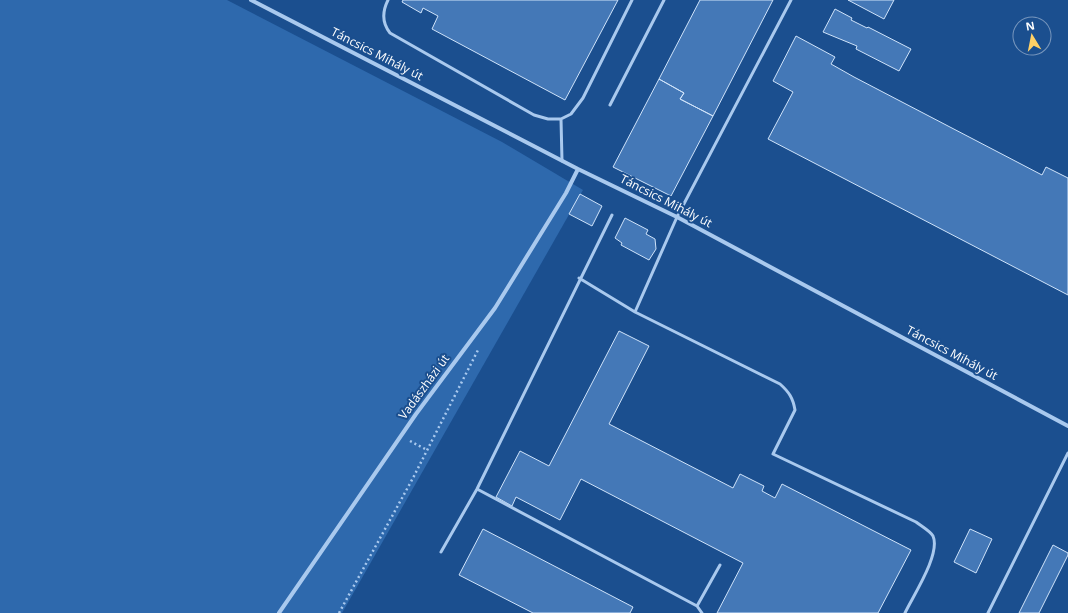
<svg xmlns="http://www.w3.org/2000/svg" width="1068" height="613" font-family="'Open Sans',sans-serif">
	<rect width="100%" height="100%" fill="#1b4f8f"/>
	<path fill="#2e69ad" d="M0,0H227L502,142L583,190L342,613H0Z"/>
	<path fill="#4478b7" stroke="#cfe3fa" d="M403,0H618L565,100L432,29L438,16L423,8L421,13L402,2Z
		M700,0H773L713,116L680,99L684,93L659,79Z
		M848,0H894L884,19Z
		M835,9L852,18L851,20L867,28L868,27L911,49L899,71L856,49L857,46L823,32Z
		M796,36L835,57L831,64L854,77L1042,175L1046,167L1068,178V295L768,139L793,92L773,81Z
		M659,79L684,93L680,99L713,116L671,196L613,167Z
		M580,194L602,206L592,226L569,214Z
		M625,218L648,230L646,234L655,239L656,249L649,260L621,245L622,243L615,238Z
		M619,331L649,346L609,424L733,488L740,474L764,486L762,491L775,498L782,484L911,550L878,613H717L743,563L581,479L560,520L516,497L512,506L496,497L520,451L549,466Z
		M483,529L633,607L630,613H533L459,575Z
		M970,529L992,539L976,573L954,562Z
		M1053,545L1068,553V555L1039,613H1019Z"/>
	<g fill="none" stroke-linecap="round" stroke-linejoin="round">
		<path stroke="#a9c9ee" stroke-width="2.5" stroke-dasharray="2 3" stroke-linecap="butt" d="M410,441L427,450
			M339,613L413,478L478,350"/>
		<path stroke="#a9c9ee" stroke-width="3" d="M388,0C382,12 382,23 390,33L534,115L548,119H561
			M610,105L664,0
			M562,161L561,119L571,114L583,98L632,0
			M579,278L635,312L677,217L791,0
			M635,312L780,384C789,392 793,398 795,410L773,454L916,522C921,526 930,531 933,536C941,554 913,596 905,613
			M477,489L697,606L720,565
			M441,552L477,489L612,215
			M697,606L702,613
			M988,613L1068,453"/>
		<path stroke="#a9c9ee" stroke-width="4" d="M251,0L578,169L677,217L1068,426
			M279,613L416,414L495,308L566,193L578,169"/>
	</g>
	<g text-anchor="middle" stroke-width="4" stroke-linejoin="round" paint-order="stroke">
		<g font-size="12" fill="#fff" stroke="#1b4f8f">
			<text transform="translate(377 54) rotate(27)" y="4">Táncsics Mihály út</text>
			<text transform="translate(666 201) rotate(27)" y="4">Táncsics Mihály út</text>
			<text transform="translate(952 353) rotate(28)" y="4">Táncsics Mihály út</text>
			<text transform="translate(424 387) rotate(-54)" y="4">Vadászházi út</text>
		</g>
	</g>
	<g transform="translate(1032 36) rotate(350)"><circle r="19" fill="#1b4f8f" stroke="#7695bc"/>
	<path d="M0-3L7 15L0 10L-7 15Z" fill="#ffd166"/>
	<text y="-6" font-size="11" font-weight="bold" text-anchor="middle" fill="#ffffff">N</text>
	</g>
</svg>
